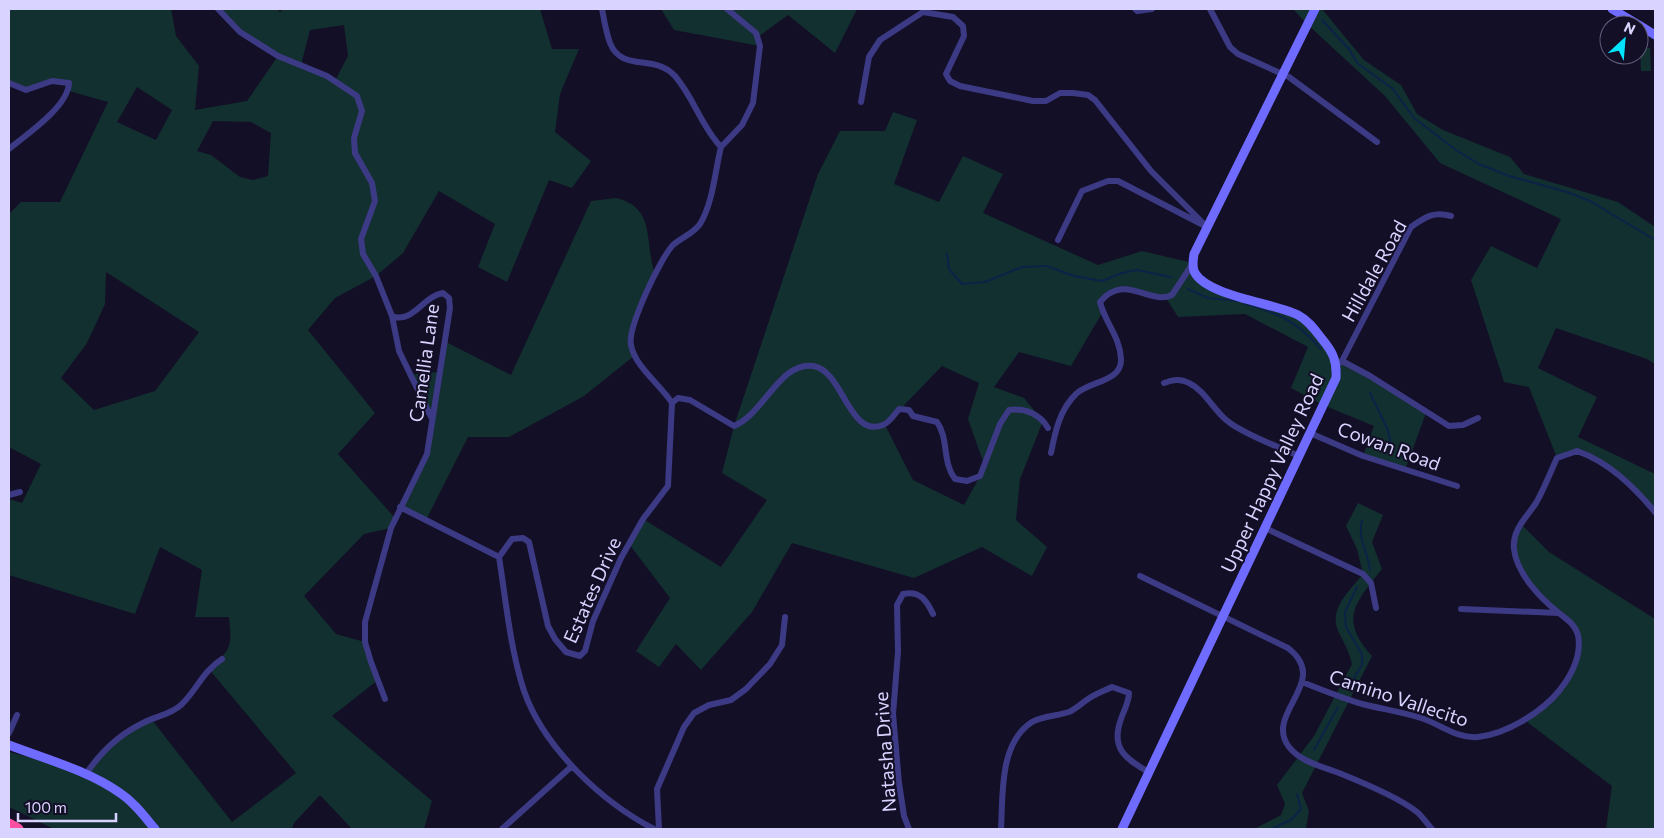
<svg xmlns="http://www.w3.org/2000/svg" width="1664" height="838" font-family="Commissioner,sans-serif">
	<rect width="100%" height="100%" fill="#130f26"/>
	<path fill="#12302f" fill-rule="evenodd" d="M9,9H171L176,36L199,66L195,110L247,101L278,56L240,32L218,9H276L280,12L284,9H540L552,49H579L560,94L555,132L591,161L572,188L549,180L507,282L478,267L495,224L439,191L403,253L376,276L335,298L308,330L375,413L338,454L395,518L391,528L364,534L304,596L336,634L365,642L378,680L332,716L432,801L424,829H352L320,795L294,823L292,829H54L9,807V752L56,764L86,774L126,732L152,720L232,822L296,773L208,668C232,651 232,645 229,617H195L202,570L160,547L135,614L9,575V499L22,503L41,464L9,447V214L21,202H60L108,102L69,91L64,81L26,90L9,83ZM344,25L348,56L335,81L301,65L310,30ZM137,87L172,110L156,140L117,122ZM213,121L251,122L271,133L268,176L253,180L240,177L211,155L197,151ZM106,272L199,332L155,391L94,410L61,378L87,343L105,304Z
		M661,9H727L730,11L732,9H857L835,53L788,15L758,37L760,46L674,30Z
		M1293,9H1322L1364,60L1401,85L1417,114L1443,130L1510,157L1524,174L1618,202L1655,227V364L1647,359L1556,328L1538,368L1597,397L1578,437L1655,474V512L1634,487L1577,451L1557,458L1529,387L1504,382L1471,280L1491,246L1537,268L1561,219L1440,163L1385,96L1307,24Z
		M1640,48H1650L1651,71H1641Z
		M893,112L917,120L894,184L939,202L963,156L1003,174L983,213L1098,265L1142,251L1193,263L1204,282L1298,315L1342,361L1426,413L1405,470L1363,456L1374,426L1323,405L1291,388L1308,347L1245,314L1178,317L1166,298L1119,290L1103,298L1102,313L1071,366L1019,352L994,387L1024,398L1043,421L1020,479L1016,520L1047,547L1032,576L982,547L914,578L792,543L752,612L701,670L676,644L659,667L636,651L670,598L629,544L643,519L721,567L767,500L722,473L734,426L818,174L840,131H885ZM942,366L979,383L968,419L985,467L964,505L913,480L885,425Z
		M616,198C657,207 644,245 655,274L630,334L634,356L584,396L509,437H468L426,520L400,507L427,454L432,418L407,375L438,372L444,341L511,375L591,201Z
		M1358,503L1383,515L1372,542L1382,569C1356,602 1338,619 1372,656L1302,793L1309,811L1306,828L1254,829L1281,815L1285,804L1277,785L1314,736L1352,664C1349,650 1342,640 1337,628C1330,607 1352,588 1363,574L1357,549L1346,526Z
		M1520,523L1549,552L1655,619V829H1606L1612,786L1523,719C1532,713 1544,707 1552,699C1568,684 1586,649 1574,626C1572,621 1562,615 1558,611C1531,586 1506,562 1520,523Z"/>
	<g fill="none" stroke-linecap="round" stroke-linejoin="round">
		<path stroke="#0c2248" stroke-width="2" d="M1322,20L1349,49L1357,63L1393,89L1414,118L1456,150L1479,164L1509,176L1567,192L1590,201L1655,240
			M947,254L949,269L962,284L985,282L1022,267L1047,266L1074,276L1102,281L1122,273L1137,270L1171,277
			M1188,289L1208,298L1239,301
			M1243,303C1279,314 1296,320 1321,349
			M1370,393L1388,430L1392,450
			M1362,521C1357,538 1368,552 1370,570
			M1354,678L1362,665V654L1346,627L1345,612L1357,587
			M1314,750L1338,707
			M1271,829L1291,820L1301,809L1297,794"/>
		<path stroke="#3d3a85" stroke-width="6" d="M218,9L240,32L278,56L327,76L357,96L362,111L354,138L355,153L372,183L375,201L361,239L363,254L376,276L392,316C413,324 423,296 443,293L449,298L450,308L427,454L391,528L365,622V642L371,662L385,699
			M602,9C604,20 606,32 610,43C622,73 654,53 675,76C694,98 701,126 721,147
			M1135,9L1137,11L1152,9
			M1210,9L1230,47L1238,54L1289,77L1377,142
			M9,83L26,90L52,81L69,83C68,107 26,135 9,149
			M861,102L869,57L880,40L923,12L953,17L963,26L964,36L946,74L950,81L960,86L1033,101H1046L1060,93H1073L1088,95L1095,100L1151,171L1207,227L1118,181H1108L1082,191L1058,240
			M721,147L742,125L753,103L760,46L756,33L727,9
			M392,316L399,351L431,417
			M1342,361L1370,376L1449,426L1463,425L1478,418
			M1337,365L1342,361L1411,227C1425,217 1434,211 1451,216
			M1164,383C1172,380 1180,378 1189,383C1206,391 1214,412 1230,423C1250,437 1277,446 1299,456
			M672,403L678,398L690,400L734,426C763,415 780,361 813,366C843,370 849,439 883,425C889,423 895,414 899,409L909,410L913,416L937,422C949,439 942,462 955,479L967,481L980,476L1000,424L1009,410C1025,408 1040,414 1048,428
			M1310,433L1363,456L1457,486
			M1051,453C1055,432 1060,409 1076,394C1089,381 1122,382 1121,359C1120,336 1105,323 1100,302C1125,272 1150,306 1172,295L1193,263
			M9,495L20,492
			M400,507L499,557C506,601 510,648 524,691C544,748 602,802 654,829
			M1265,528L1363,574L1371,583L1376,608
			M499,557L512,539L523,538L529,542L548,626L555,639L566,652L580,656L585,651L593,621L621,558L643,519L668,486L672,403C660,384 635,367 631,345C627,328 661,257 673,245C682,237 693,234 700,224C713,203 715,171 721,147
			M1140,576L1288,648C1332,682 1263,713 1289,747C1301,762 1321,766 1339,773C1359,781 1401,799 1417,812C1423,817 1427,824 1432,829
			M1461,609L1558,613
			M1302,682C1322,690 1342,698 1362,704C1382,709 1402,712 1421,718C1440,724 1457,739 1478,737C1506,734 1541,713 1559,691C1571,676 1582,656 1578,635C1575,624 1567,620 1559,613C1540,598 1517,574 1514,549C1512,530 1526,518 1536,503C1544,489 1550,473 1557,458L1577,451C1609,462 1634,487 1655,512
			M9,733L17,715
			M86,774C100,753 120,734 143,723C156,716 170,715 181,705C197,690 202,672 222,659
			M502,829L572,766
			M659,829L657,789L684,727L694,713L709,705L731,700L746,689L770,664L782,645L785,617
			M909,829L904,816L899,783L893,714L898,652L897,605L903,594C920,590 927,601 933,614
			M1001,829C1003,795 999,743 1032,722C1042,716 1057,716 1069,712C1076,709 1082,703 1088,699C1095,694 1104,691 1112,687L1129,693C1129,702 1124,710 1121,719C1110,749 1126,759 1150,773"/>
		<path stroke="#6f6bff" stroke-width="9" d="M1612,9L1639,25
			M1639,25L1655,35
			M9,745C45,759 87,770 120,793C134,802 144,816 155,829
			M1122,829L1336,378C1337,361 1333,352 1322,339C1315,330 1308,320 1298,315C1274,303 1208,296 1195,273C1192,268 1193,260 1194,254L1315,9"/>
		<path stroke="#ff4fa3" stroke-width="11" d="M9,824L18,829"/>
	</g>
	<g text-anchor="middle" stroke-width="4" stroke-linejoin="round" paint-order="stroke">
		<g font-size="19" fill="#d9d4ff" stroke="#130f26">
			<text transform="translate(1374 271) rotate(-61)" y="7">Hilldale Road</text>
			<text transform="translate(424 363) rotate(-82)" y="7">Camellia Lane</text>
			<text transform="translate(1389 446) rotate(20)" y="7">Cowan Road</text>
			<text transform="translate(1272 473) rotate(-65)" y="7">Upper Happy Valley Road</text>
			<text transform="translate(592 590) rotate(-66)" y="7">Estates Drive</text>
			<text transform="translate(1399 698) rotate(18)" y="7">Camino Vallecito</text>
			<text transform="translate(885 752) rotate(-94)" y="7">Natasha Drive</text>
		</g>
	</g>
	<rect width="1664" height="838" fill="none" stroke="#d9d4ff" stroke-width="20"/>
	<g transform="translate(1624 40) rotate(26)"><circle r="24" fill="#130f26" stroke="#625e7d"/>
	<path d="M0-4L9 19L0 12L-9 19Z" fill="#00e5ff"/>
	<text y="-8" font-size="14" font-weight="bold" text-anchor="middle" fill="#d9d4ff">N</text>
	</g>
	<path d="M18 813v8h98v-8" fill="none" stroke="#d9d4ff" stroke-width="2.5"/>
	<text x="25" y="813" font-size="15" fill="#d9d4ff" stroke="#130f26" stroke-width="4" paint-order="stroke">100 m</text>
</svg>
